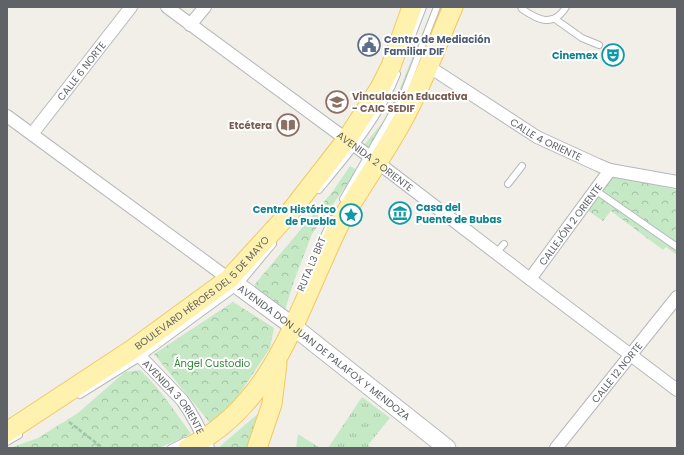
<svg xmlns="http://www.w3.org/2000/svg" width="684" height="455" font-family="Poppins,sans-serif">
	<defs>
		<pattern id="grass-tufts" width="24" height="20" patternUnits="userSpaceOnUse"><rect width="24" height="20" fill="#c5e8c5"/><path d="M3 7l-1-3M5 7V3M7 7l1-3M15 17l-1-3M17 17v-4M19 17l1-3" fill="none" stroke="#a3c0a4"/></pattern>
		<pattern id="forest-crowns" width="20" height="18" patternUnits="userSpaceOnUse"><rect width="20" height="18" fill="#c5e8c5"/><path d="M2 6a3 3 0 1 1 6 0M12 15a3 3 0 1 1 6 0" fill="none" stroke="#a3c0a4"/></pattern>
	</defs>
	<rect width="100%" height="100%" fill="#f1efe8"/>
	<path fill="url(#grass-tufts)" d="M362,397L390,418L368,445L372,448H328Z
		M298,434L320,448H296Z"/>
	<path fill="url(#forest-crowns)" d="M433,7H442L414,72L370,150L363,146L383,122L398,93Z
		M350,166L357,170L312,234L294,281L285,310L254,290L255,284L333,191Z
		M609,175L677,190V255L666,247L663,250L611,211L603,221L584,208Z
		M233,302L274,328L270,348L236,399L210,423L154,354Z
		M140,370C160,388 175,412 191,434L159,448H10L38,438L78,413L125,372Z
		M259,413L258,419L247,448H218Z"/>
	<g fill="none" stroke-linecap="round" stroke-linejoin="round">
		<g stroke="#b5b8bc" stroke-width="8">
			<path id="lane" d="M521,7L522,9C538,20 553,28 566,7
				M555,19L582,38L599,45
				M410,41L423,7
				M508,184L522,166
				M319,190C349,154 380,118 397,74
				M595,190L677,247
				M343,199L403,95L437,7
				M319,247L332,219
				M496,253L504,244
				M80,395L141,357L238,286L273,244
				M7,442L19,435
				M171,448L185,441"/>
		</g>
		<g stroke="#b5b8bc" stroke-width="14">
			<g id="street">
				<path id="s1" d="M167,7L377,162L530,279L677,390"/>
				<path d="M190,25L205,7"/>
				<path id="s2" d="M428,66L537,137L598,165L610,170L677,182"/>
				<path d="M7,116L229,279"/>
				<path id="s3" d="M32,134L131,7"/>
				<path id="s4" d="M530,279L610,170"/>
				<path id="s5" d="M133,349L182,400C193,415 201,431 208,448"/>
				<path id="s6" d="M556,448L677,297"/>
			</g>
		</g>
		<g stroke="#b6babf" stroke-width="19">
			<g id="secondary">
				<path id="s7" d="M229,279L294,327L447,448"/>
			</g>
		</g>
		<g stroke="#f2c960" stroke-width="21">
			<g id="primary">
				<path id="s8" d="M7,432L133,349L229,279L291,211L347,139L380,88L391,66L412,7"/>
				<path d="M188,448C261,410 287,342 318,271C326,254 333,236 342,219C362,185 385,153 404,118C423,83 437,44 453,7"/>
				<path d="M257,448L272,404L277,364"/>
			</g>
		</g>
		<path stroke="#9cc7a9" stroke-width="2.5" stroke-dasharray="4 2" stroke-linecap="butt" d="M69,422L103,448"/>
		<use href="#lane" stroke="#fff" stroke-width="6"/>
		<use href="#street" stroke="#fff" stroke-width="12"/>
		<use href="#secondary" stroke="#fff" stroke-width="17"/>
		<use href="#primary" stroke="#fff2af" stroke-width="19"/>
	</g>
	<defs>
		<g id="civic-ring" transform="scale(1.15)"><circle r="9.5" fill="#fff" stroke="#5c6f8a" stroke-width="1.5"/><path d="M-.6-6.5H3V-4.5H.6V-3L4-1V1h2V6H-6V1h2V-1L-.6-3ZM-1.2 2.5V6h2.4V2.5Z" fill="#5c6f8a"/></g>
		<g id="theatre-ring" transform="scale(1.15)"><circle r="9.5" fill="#fff" stroke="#0f9aa8" stroke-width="1.5"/><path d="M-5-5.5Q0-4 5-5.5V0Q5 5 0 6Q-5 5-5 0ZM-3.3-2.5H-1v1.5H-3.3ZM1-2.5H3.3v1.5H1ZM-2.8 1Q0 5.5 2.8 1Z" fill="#0f9aa8"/></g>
		<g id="school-ring" transform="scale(1.15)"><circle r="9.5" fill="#fff" stroke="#8d6e63" stroke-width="1.5"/><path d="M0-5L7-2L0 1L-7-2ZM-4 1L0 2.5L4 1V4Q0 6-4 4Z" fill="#8d6e63"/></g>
		<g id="library-ring" transform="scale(1.15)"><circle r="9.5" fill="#fff" stroke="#8d6e63" stroke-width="1.5"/><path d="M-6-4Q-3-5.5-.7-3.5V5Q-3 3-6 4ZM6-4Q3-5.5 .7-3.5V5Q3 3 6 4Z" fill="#8d6e63"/></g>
		<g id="museum-ring" transform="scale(1.15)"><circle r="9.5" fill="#fff" stroke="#0f9aa8" stroke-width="1.5"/><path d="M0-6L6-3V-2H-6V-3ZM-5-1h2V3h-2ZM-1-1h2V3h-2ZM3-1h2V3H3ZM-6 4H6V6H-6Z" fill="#0f9aa8"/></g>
		<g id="sight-ring" transform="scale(1.15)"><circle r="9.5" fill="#fff" stroke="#0f9aa8" stroke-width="1.5"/><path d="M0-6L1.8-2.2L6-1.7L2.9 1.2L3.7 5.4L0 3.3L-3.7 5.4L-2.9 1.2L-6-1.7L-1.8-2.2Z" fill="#0f9aa8"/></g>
	</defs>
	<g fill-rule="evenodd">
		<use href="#civic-ring" x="369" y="45"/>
		<use href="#theatre-ring" x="613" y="55"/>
		<use href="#school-ring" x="337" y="102"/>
		<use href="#library-ring" x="288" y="125"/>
		<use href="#museum-ring" x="400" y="213"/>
		<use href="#sight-ring" x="351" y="215"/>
	</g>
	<g text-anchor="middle" stroke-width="4" stroke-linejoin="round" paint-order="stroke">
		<g font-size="10" font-weight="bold" fill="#4e5e75" stroke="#fff" text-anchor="start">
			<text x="384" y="43">Centro de Mediación<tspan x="384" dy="12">Familiar DIF</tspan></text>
		</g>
		<g font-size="10" font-weight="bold" fill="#0d838f" stroke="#fff" text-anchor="end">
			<text x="598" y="59">Cinemex</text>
			<text x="416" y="211" text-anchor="start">Casa del<tspan x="416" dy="12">Puente de Bubas</tspan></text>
			<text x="336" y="213">Centro Histórico<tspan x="336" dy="12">de Puebla</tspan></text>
		</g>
		<g font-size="10" fill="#5f6368" stroke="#fff">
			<text dy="4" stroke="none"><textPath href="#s3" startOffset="80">CALLE 6 NORTE</textPath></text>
			<text dy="4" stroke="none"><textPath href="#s2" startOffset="139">CALLE 4 ORIENTE</textPath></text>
			<text dy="4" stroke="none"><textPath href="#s1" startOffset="259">AVENIDA 2 ORIENTE</textPath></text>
			<text dy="4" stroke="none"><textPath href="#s4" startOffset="68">CALLEJÓN 2 ORIENTE</textPath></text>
			<text transform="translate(311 264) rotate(-67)" y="4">RUTA L3 BRT</text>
			<text dy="4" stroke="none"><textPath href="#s8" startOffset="240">BOULEVARD HÉROES DEL 5 DE MAYO</textPath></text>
			<text dy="4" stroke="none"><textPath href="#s7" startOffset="120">AVENIDA DON JUAN DE PALAFOX Y MENDOZA</textPath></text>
			<text dy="4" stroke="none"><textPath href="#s6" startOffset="97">CALLE 12 NORTE</textPath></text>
			<text dy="4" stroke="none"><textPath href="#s5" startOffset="63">AVENIDA 3 ORIENTE</textPath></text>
		</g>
		<g font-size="10" font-weight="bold" fill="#785e54" stroke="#fff" text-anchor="start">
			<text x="352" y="100">Vinculación Educativa<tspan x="352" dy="12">- CAIC SEDIF</tspan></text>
			<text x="272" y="129" text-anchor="end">Etcétera</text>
		</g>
		<g font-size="10" fill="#348238" stroke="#fff">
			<text x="212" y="367">Ángel Custodio</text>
		</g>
	</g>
	<rect width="684" height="455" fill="none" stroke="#5f6368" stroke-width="16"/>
</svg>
